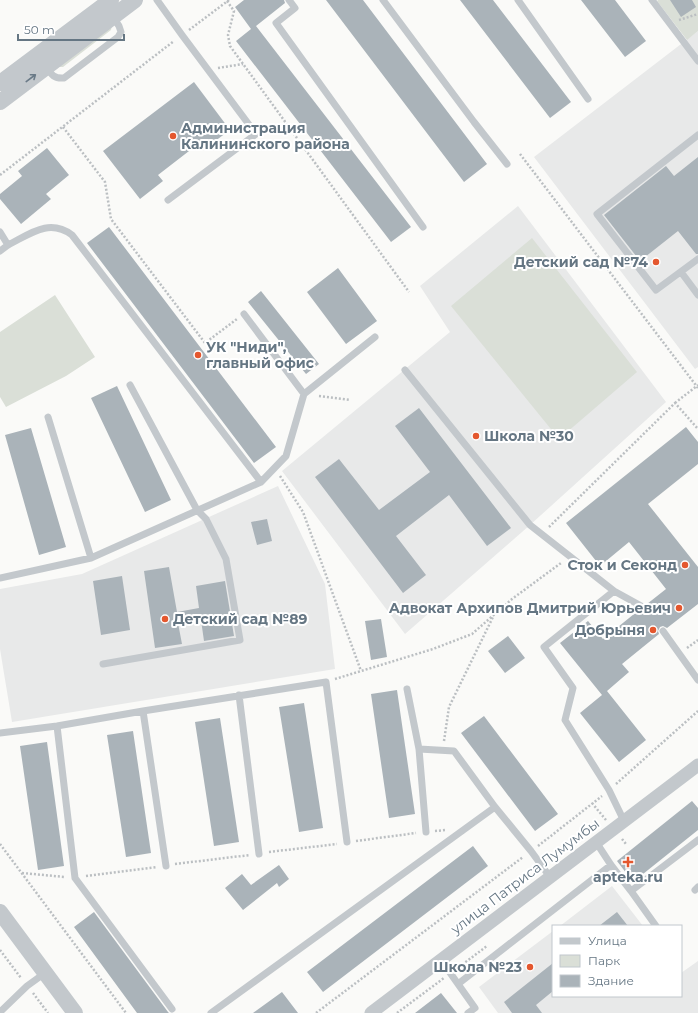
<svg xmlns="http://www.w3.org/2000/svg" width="698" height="1013" font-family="Montserrat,sans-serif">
	<rect width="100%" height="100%" fill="#fafaf8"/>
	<path fill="#e8e9e9" d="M698,31V367L695,369L534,157Z
		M518,206L666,402L530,525L405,634L282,471L450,332L420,286Z
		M278,486L325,584L335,669L12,722L0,649V589L82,574Z
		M612,886L643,926H560Z
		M553,931V996H681V973L698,961V1013H498L479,987Z"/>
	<path fill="#dadfd7" d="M658,0H698V31L687,40L657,1Z
		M112,25L111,30L63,67H58Z
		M532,238L637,372L559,439L451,306Z
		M55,295L95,357L66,376L6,407L0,397V332Z"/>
	<path fill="#aab3b9" d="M244,0H284L285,3L256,26L411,227L391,242L236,41L251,29L235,7Z
		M326,0H363L487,164L464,182Z
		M460,0H493L571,102L550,118Z
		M581,0H615L646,41L625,57Z
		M670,0H692L696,7L681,17Z
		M194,82L230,130L207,147L202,141L158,175L163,181L140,199L103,151Z
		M47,148L69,175L46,194L51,199L21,224L0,199V194L22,176L18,171Z
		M698,157V254H696L678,231L640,261L604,215L666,166L674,176Z
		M109,227L276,447L254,463L87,243Z
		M338,268L377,321L346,344L307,292Z
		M261,291L319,364L306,374L248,302Z
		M117,386L171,500L145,512L91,398Z
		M419,408L511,528L487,546L449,495L396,536L426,575L403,593L315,477L339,459L379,510L430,472L395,426Z
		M686,427L698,442V464L648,504L698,567V604L667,628L663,626L660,627L658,631L659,634L622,664L629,672L607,691L646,740L619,762L580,713L602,695L560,643L588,621L603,639L639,610L643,612L646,611L648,607L647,604L666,589L629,542L600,566L566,523Z
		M31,428L66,547L39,555L5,435Z
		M267,519L272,541L257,545L251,522Z
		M169,567L177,612L199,608L196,586L225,581L234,636L204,641L201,620L178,623L182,644L155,648L144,571Z
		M122,576L130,630L101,635L93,581Z
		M381,619L387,657L371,660L365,621Z
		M508,636L525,658L505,673L488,651Z
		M397,690L415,814L389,818L371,694Z
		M304,703L323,828L299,832L279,707Z
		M484,716L558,814L535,831L461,733Z
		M220,718L239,842L214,846L195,722Z
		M133,731L151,853L126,857L107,735Z
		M47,742L64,866L38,870L20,746Z
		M692,801L698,808V830L633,882L617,861Z
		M473,846L488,866L323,992L307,972Z
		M279,865L289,879L279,887L277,883L243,910L225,888L242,874L251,885Z
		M94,912L168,1012L169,1013H137L74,927Z
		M617,912L628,926H599Z
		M553,963V991L536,1005L542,1013H512L504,1002Z
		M282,992L298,1013H253Z
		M441,993L457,1013H415Z"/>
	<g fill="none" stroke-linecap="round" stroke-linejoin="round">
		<path stroke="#bbbfc2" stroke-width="2.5" stroke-dasharray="2 2" stroke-linecap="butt" d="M227,1L234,11L228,35L230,46L409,292
			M679,20L698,14
			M189,30L229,0
			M218,68L243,64
			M63,127L105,182L111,219L205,343L237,319
			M520,154L698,388
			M0,175L174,41
			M319,396L350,400
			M675,403L698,385
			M280,476L303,512L361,671
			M549,527L675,403L698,429
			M687,648L698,640
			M335,679L433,649L472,634L512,599L561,563
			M444,741L449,707L493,617
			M616,784L698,711
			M592,803L606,820
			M435,831L446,830
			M622,839L626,844
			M356,841L416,833
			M0,844L126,1013
			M538,846L602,796
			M269,852L337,844
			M175,864L250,855
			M22,873L65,877
			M86,876L157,867
			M0,950L21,978
			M459,967L487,946
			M33,993L48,1013
			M316,1013L523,857
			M397,1013L444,978"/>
		<path stroke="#c3c8cc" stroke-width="7" d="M157,0L182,35L256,134L168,200
			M289,0L295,8L276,23L423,227
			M383,0L474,122L507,164
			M518,0L588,99
			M652,0L698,61
			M46,67C51,74 54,79 64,78L118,37L121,32L119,26L113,17
			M698,135L597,214L656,290L698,259
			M0,232L8,245L0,251
			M681,272L698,295
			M244,314L304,394
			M405,370L530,525L614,591L544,647L573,688L565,720L609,790L624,821
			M48,417L91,558
			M261,482L286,456L304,394L375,337
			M0,578L91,558L261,482L72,235C49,218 30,234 8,245
			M614,591L643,607
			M663,631L698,680
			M103,664L240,640L226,559L206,519L197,510L130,385
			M407,689L419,749L426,832
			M239,695L259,854
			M143,711L166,866
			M57,726L75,878L172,1009
			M0,733L57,726L143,711L326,682L347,842
			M419,749L454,751L495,807L531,851L550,877
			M596,842L611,865L631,891L698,840
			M695,890L698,887
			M631,891L656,926
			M441,960L475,1008L468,1013
			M458,984L611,865
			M0,1012L27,986L45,973
			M211,1013L495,807"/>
		<path stroke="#c3c8cc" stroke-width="13" d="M371,1013L698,765"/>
		<path stroke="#c3c8cc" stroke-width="16" d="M0,83L111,0
			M0,102L135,0
			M0,912L75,1013"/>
	</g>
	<defs><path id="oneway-shaft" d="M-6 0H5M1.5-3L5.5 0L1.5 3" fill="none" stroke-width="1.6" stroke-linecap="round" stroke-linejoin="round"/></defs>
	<use stroke="#6a7a87" href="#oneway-shaft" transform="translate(31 78) rotate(-37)"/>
	<g fill="#e4572e" stroke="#fff" stroke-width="1.5">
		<circle cx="173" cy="136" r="4"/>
		<circle cx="656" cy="262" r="4"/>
		<circle cx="198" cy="355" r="4"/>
		<circle cx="476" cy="436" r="4"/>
		<circle cx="685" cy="565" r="4"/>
		<circle cx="679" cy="608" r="4"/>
		<circle cx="165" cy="619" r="4"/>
		<circle cx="653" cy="630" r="4"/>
		<path d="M626 856h4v4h4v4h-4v4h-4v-4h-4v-4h4z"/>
		<circle cx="530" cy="967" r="4"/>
	</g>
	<g text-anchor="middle" stroke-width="4" stroke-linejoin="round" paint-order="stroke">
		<g font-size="14" font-weight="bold" fill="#657683" stroke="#fff" text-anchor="end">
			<text x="181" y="133" text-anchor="start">Администрация<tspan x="181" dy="16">Калининского района</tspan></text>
			<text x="648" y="267">Детский сад №74</text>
			<text x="206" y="352" text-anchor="start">УК "Ниди",<tspan x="206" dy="16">главный офис</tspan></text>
			<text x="484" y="441" text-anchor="start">Школа №30</text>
			<text x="677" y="570">Сток и Секонд</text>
			<text x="671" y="613">Адвокат Архипов Дмитрий Юрьевич</text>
			<text x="173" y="624" text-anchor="start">Детский сад №89</text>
			<text x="645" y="635">Добрыня</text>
			<text x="628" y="882" text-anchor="middle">apteka.ru</text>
			<text x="522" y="972">Школа №23</text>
		</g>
		<g font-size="14" fill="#657683" stroke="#fff">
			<text transform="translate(525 876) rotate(-37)" y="5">улица Патриса Лумумбы</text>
		</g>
	</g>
	<rect x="552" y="925" width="130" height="72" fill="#ffffff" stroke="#c1c8cd"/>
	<rect x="560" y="938" width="20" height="6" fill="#c3c8cc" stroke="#c1c8cd"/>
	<text x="588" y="945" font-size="12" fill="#657683">Улица</text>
	<rect x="560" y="955" width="20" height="12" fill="#dadfd7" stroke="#c1c8cd"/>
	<text x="588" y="965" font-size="12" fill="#657683">Парк</text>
	<rect x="560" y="975" width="20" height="12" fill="#aab3b9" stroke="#c1c8cd"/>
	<text x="588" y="985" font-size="12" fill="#657683">Здание</text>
	<path d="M18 34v6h106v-6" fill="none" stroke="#657683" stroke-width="2"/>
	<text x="24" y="34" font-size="12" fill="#657683" stroke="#ffffff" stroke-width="3" paint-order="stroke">50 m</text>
</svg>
